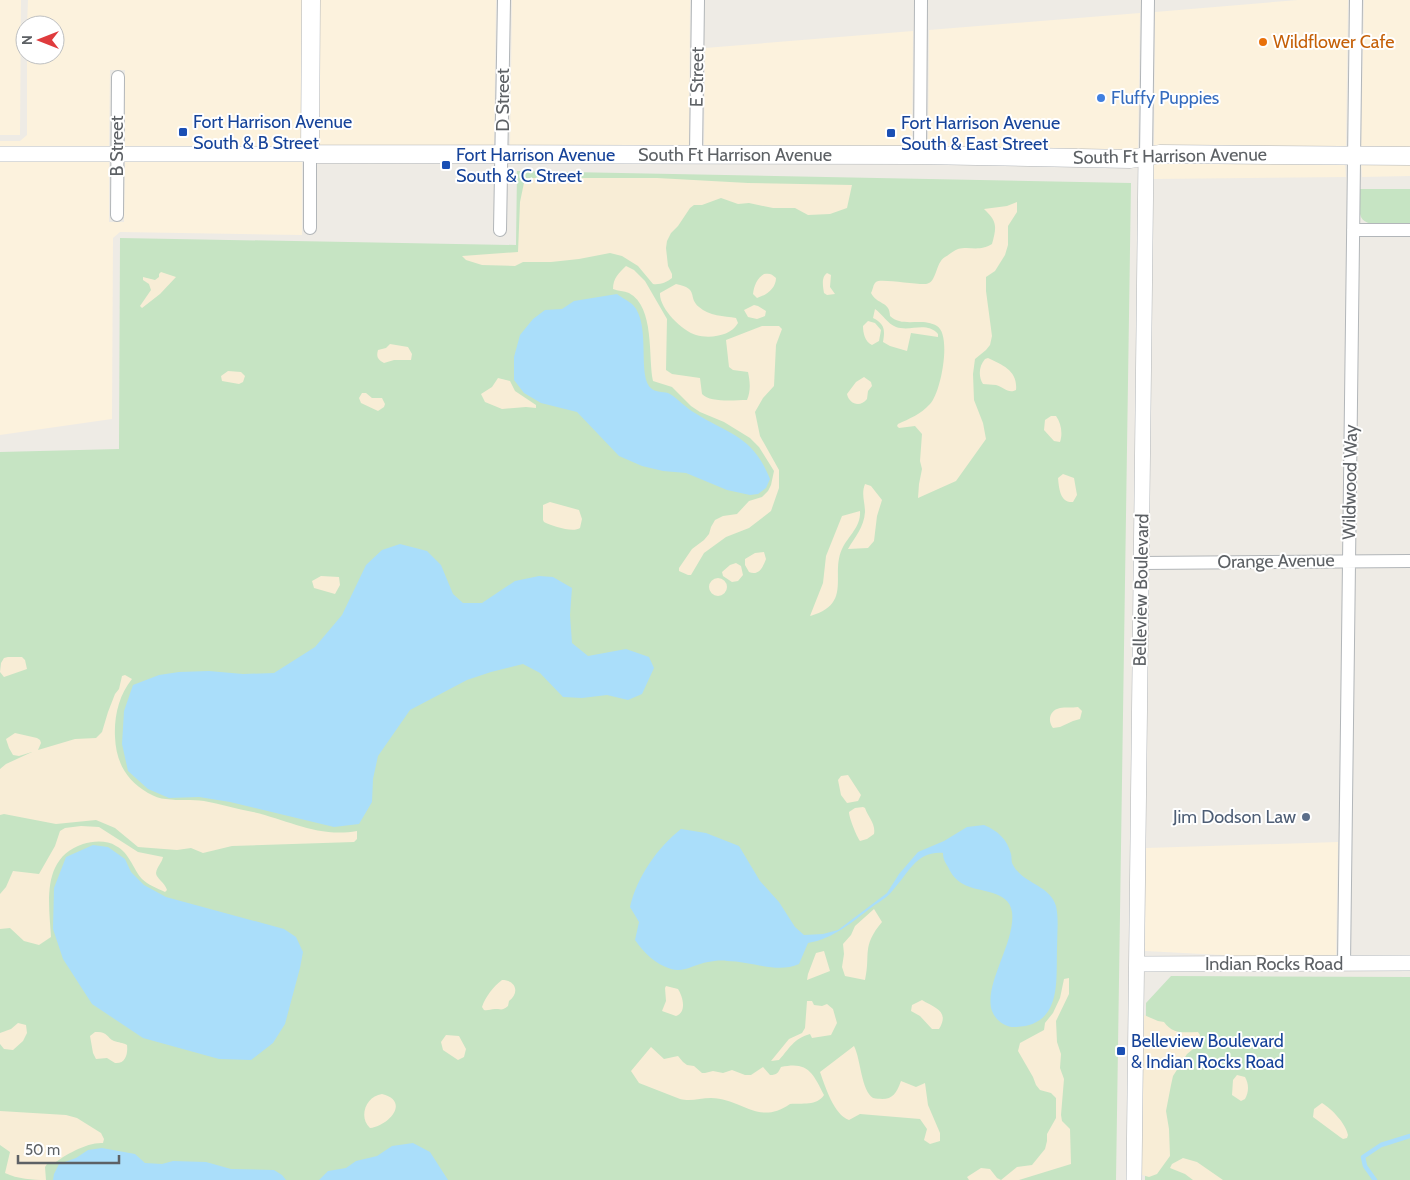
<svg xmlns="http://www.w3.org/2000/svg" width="1410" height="1180" font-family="Cabin,sans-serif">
	<rect width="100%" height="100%" fill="#eeebe5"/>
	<path fill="#fcf2dd" d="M0,0H21L20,135H0Z
		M28,0H303L302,147H125V70H110L109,147H0V141H20L27,135V55H55V25H27Z
		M319,0H496L494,147H318Z
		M512,0H690L689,147L510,148Z
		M1298,0H1348L1346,148L1154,147L1155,12Z
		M1364,0H1410V149L1361,148Z
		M1140,13L1138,150L1129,152L928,148L929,30Z
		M913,31L912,148L704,147L705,48Z
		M0,161H109V222H124L125,161H302V235L120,232L113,238L112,419L0,435Z
		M1153,162H1345L1346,177L1153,179Z
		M1361,162L1410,163V176L1362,177Z
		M1338,842L1336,956L1260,957L1145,951L1146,848Z"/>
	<path fill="#c6e4c3" d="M517,171L1131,183L1116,1180H0V452L119,449L120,238L516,245Z
		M1360,189H1410V224C1399,224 1366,229 1361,217C1358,210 1360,197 1360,189Z
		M1171,976L1410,977V1180H1145L1146,1003Z"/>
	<path fill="#f8edd6" d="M525,178H657L748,183L852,185L847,208L830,214L808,215L795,208H773L749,203L738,204L721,198L702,205H694L690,208L678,226L671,233L667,241L666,248L668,266L672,274V278C667,282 660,285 653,284L638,266L622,256L610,253L579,259L551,262H523L515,266L482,265L466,260L462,256L518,252L520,202Z
		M1017,202V212L1008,226V245L1005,255L995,271L986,277V291L992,336L990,345L986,350L975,359L973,374L974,400L983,423L986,439L956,481L918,498L919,484L922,469L920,461L922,434L915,426L899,428L897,426L898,424C909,419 921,414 930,404C941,393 952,335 937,326C922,317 902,328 890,316C890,301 877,305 871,293C873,290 873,284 876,282C879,278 917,285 926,284C937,283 935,263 945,257C949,255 954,250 958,249C970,246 979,252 992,244C997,226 997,221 984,209L1007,206Z
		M626,266L634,270L645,281L667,319L666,370L672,374L700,378L702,394C710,403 735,400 747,400C751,391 750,381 748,372L733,370L729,367L726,340L762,326H779L782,329L776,345L774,386L763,398L755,412L760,436L779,470V488L771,511L749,528L726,537L704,553L691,575H688L679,571V568L692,549L704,540L709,534L711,527L715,520L723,516L737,514L749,501L762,497L768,491L771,485L774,471L759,447L750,438L724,422L700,412L691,406L672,387L653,381C648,357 655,307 629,293C624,291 618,291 613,289C613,278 619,273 626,266Z
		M161,272L176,277L160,294L142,308L140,306L151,290L149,284L143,280V277L155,280L159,277V274Z
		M827,273L831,275L830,287L835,294L827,295L824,293C823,287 821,277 827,273Z
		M764,274C770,273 772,274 776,278C776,288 767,295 757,298L753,294C754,286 757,278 764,274Z
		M676,284C700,289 687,297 699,307C709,316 724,316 736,318L738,323C731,336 710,339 696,335C682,331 659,308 660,293Z
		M754,305L758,306L766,311L765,316L757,319L748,317L744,310Z
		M875,309C882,314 888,324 896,327C911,332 926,321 938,334V337L911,333L907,351L890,346L883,342C885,330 885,324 873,318Z
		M868,321L875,323L881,330L879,341L872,345C865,342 863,333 863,326Z
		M390,344L408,347L412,354L411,360H394L384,363C378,360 376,357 378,350L386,348Z
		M988,358C1003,365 1018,371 1016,390C1008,394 1004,387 996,385C992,385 987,384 983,384C978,376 979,366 985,359Z
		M228,371L241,372L245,376L243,382L239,384L222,381L221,376Z
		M864,377L871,382L872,386L868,391L867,399C860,408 849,404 847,394L856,382Z
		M498,378L510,381L515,391L536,405V408L526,407L502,409L485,402L481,394L492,387Z
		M362,393H366L372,398H382L385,404L384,407L378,411L361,403L359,398Z
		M1051,416H1056C1061,423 1063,433 1060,442L1054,441L1044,430L1045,420Z
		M1063,474L1074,478L1077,495L1073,502C1060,503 1059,488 1058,478Z
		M865,484L871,486L882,500L877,516L874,541L868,548L848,549C855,537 864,527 865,512C865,502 861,494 865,484Z
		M550,502L579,510L582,519L580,528C573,533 552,526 544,522L543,520V505Z
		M860,511C861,527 849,535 842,549C830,575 853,604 810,616L823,583L826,556L842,516Z
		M764,552L766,559C763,567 759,576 749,572L745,565V559L755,553Z
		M736,563L741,566L743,575L738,581L732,582L723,576L722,572L730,565Z
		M321,576L339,577L340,585L335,594L314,588L312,581Z
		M709 587a9 9 0 1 1 18 0a9 9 0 1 1-18 0Z
		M8,657H22L25,660L27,669L4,677L0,672L1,663L4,658Z
		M125,675L132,679C119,695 114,716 115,737C116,762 126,780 148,793C154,796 160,799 166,799C179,801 192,799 204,801C220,804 237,809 253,812C288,820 319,838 357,831V839L354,842L232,846L203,853L191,848L177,850L138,847L115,828L96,820L56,824L4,814L0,815V769L6,764L32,752L19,756L13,755L9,748L6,739L15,733L37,738L40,740L41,743L38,750L75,739L96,738L102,732L108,712L115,694L119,689L122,676Z
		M1078,707L1082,711L1080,719L1073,721L1060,727L1053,728C1047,720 1050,710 1060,708C1065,707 1072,708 1078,707Z
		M848,775L861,795L858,801L847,803L841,795L838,780L841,776Z
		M863,807L865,808C868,817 876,824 874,834L867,839L860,841C857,837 849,818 849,812L855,808Z
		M81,826L99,827L138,852L163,857C162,863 157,866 156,873C156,878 165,883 167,890L165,892C157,888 148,885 142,879C133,869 129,852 116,846C107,840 93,841 83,844C41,858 49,903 51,937L39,945L24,941L10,928L0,929V894L6,887L13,871L39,874L55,846L60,831L65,828Z
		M874,909L882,922C861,947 871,954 865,980L845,976L842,967L844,954L843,944L851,935L855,926Z
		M824,951L830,971L807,980L808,974L816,953Z
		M1069,978V994L1056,1021L1057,1042L1061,1054L1060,1068L1064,1079L1061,1115L1062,1121L1070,1129L1071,1164L1019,1180H969L967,1177L981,1168L990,1169L997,1178L1001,1180L1017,1167L1032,1165L1045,1149L1047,1141V1134L1056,1118V1098L1051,1093L1040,1090L1036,1085L1033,1077L1018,1051L1020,1043L1044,1030L1045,1023L1053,1013L1060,998L1064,979Z
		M502,980C516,980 520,993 509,1001L508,1006C502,1011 501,1009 495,1009C490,1009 488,1011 484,1010L482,1007C485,997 494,986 502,980Z
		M666,986L678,989C683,997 687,1012 676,1016L662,1011L666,1001L665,988Z
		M922,1000C935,1008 950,1011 939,1029H932L920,1016L911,1011L912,1005Z
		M807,1001H812L814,1005L822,1006L827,1004L833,1009L837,1023L831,1035L812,1038L810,1034C793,1039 790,1048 779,1060L771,1061L789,1039L802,1033L805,1028Z
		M1144,1015L1158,1021L1164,1022C1173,1035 1185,1032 1198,1032L1200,1035L1198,1045L1187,1054L1173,1076L1171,1085L1166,1111L1169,1129L1170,1156L1157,1174L1149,1177L1142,1175Z
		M18,1023L26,1025L27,1033L23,1041L13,1050L4,1049L0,1044V1033L11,1029Z
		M95,1032C108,1031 106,1037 114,1041C119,1043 122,1042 127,1045C128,1053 126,1064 115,1063L107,1058L96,1059L93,1053L90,1036Z
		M446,1035L459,1036L466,1049L464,1057L458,1060L443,1050L441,1042Z
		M854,1046C861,1060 861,1090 873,1098C891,1101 895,1097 901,1081L916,1087L925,1083L928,1105L940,1133V1141L930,1144L924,1140L927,1129L920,1119L860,1114L849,1120C834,1115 825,1086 820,1072Z
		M651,1047L664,1059L678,1056L683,1062L687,1065L694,1066L702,1073H705L713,1071L723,1073L732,1070L745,1075H751L763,1067L770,1075C777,1075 778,1073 781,1067C808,1061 813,1073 824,1095C817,1106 802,1103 790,1104C758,1126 744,1099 711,1098C700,1098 691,1102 680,1099L639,1083L631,1071Z
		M1237,1075L1245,1077C1249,1084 1249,1092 1245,1099L1241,1101L1232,1095L1233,1080Z
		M382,1094C410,1101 390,1125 370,1128C358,1117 366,1096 382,1094Z
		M1322,1103C1332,1109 1346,1124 1348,1135L1347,1138L1343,1139L1340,1137L1313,1117L1314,1109Z
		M0,1111L66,1115L77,1118L101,1133L104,1139L103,1143C87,1142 65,1155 53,1164H47L45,1167L46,1180C32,1180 18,1179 5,1173L10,1152L0,1145Z
		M1183,1158L1197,1162L1223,1180H1193L1185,1174L1170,1168L1172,1164Z"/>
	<path fill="#aadefa" d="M617,294C622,298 629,301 633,305C652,325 636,378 652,389C657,393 665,391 670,394C677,398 686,408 695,413C730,435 753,436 770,479L766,488L758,494L750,495L727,490L686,473L663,471L642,466L619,456L577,412L541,403L524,393L514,380V357L520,335L533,319L545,310L562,309L574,301Z
		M400,544L427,551L441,565L453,594L463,603H482L515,581L539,576L553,577L572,588L570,615L572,643L588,656L626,649L649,657L654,668L642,694L628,700L607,695L582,698L563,697L540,673L523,664L491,672L467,680L410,710L378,756L373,779L372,802L359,824L334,827L230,802L199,797L169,798L148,789L128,771L122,744L124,711L133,685L159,675L179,672L209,671L243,674L274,673L315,647L342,615L366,565L382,550Z
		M984,825C998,831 1007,839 1011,854C1012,858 1011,862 1013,865C1023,884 1050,885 1056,906C1059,920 1057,934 1057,948C1056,982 1062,1025 1016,1027C1006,1028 996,1021 992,1011C983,985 1016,942 1012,912C1009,889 978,893 963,884C956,880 951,874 948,867C945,862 943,859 943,853C916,851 909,873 893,890C888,897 879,902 872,907C852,922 833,939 808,943L799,964C777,974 751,961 727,961C721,960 714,961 708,962C695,964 684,973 671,969C655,964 644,953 635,940L639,922L630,907C637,877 657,848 681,829L706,833L739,846L760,881L779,902L795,927L804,935L823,934L838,930L887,893L899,874L918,852L944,841L967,827Z
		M93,845L108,847L125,859L131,872L144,885L166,897L284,929L296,937L303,952L300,968L285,1024L273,1043L251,1060L219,1059L143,1038L92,1004L63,959L53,929L54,888L66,857Z
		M413,1143L430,1152L448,1180H319L328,1171L346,1168L356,1161L377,1156L392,1146Z
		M102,1148L135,1154L145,1163L162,1164L173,1161L206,1162L231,1169L274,1170L282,1175L286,1180H53L54,1174L59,1164L76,1158L88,1150Z"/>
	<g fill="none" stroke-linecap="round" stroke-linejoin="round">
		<path stroke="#aadefa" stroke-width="4.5" d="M1375,1180L1365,1166L1363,1157L1381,1145L1410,1136"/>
		<g stroke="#b2b6b9" stroke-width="14">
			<path id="minor" d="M310,154V228
				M696,154L698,0
				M920,155L921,0
				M1146,156L1148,0
				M117,215L118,77
				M500,230L504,0
				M1353,230H1410
				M1142,563L1410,561
				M1344,964L1356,0"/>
		</g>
		<g stroke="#b2b6b9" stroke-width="16">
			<path id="tertiary" d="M0,154H310
				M1137,964L1410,963
				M1134,1180L1146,156"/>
		</g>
		<g stroke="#b1b5b9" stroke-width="19">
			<path id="secondary" d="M311,0L310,154L920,155L1130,159L1160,154L1410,156"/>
		</g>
		<use href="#minor" stroke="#fff" stroke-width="12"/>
		<use href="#tertiary" stroke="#fff" stroke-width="15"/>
		<use href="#secondary" stroke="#fff" stroke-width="18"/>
	</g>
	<circle fill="#e8710a" stroke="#fff" stroke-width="2" cx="1263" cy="42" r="5"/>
	<circle fill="#3f7fe0" stroke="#fff" stroke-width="2" cx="1101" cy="98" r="5"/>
	<g fill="#1a4fb4" stroke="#fff" stroke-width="2">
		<rect x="178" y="127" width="10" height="10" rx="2.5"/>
		<rect x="886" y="128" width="10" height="10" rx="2.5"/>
		<rect x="441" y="160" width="10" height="10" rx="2.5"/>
		<rect x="1116" y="1046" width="10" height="10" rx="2.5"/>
	</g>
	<circle fill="#5c6f8a" stroke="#fff" stroke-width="2" cx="1306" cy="817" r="5"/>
	<g text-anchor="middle" stroke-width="4" stroke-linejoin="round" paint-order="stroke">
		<g font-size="18" fill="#c56008" stroke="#fff" text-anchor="start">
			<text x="1273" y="48">Wildflower Cafe</text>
		</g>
		<g font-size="18" fill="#5d6165" stroke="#fff">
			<text transform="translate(697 77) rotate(-89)" y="6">E Street</text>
			<text transform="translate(503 100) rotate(-90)" y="6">D Street</text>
			<text transform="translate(117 146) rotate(-90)" y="6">B Street</text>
			<text x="735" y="161">South Ft Harrison Avenue</text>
			<text transform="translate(1170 156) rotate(-1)" y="6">South Ft Harrison Avenue</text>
			<text transform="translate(1350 482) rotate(-89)" y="6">Wildwood Way</text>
			<text transform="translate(1276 561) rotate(-1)" y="6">Orange Avenue</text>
			<text transform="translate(1141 590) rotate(-89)" y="6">Belleview Boulevard</text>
			<text x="1274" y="970">Indian Rocks Road</text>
		</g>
		<g font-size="18" fill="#366cbe" stroke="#fff" text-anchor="start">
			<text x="1111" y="104">Fluffy Puppies</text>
		</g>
		<g font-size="18" fill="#164399" stroke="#fff" text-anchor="start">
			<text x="193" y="128">Fort Harrison Avenue<tspan x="193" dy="21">South &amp; B Street</tspan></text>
			<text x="901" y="129">Fort Harrison Avenue<tspan x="901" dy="21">South &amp; East Street</tspan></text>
			<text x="456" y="161">Fort Harrison Avenue<tspan x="456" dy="21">South &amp; C Street</tspan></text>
			<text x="1131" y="1047">Belleview Boulevard<tspan x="1131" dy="21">&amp; Indian Rocks Road</tspan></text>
		</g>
		<g font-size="18" fill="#4e5e75" stroke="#fff" text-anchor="end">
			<text x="1296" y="823">Jim Dodson Law</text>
		</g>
	</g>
	<g transform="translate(40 40) rotate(270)"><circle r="24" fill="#ffffff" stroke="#bec0c1"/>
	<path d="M0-4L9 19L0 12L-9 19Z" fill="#df3b3d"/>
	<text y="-8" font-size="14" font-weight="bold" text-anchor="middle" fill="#5d6165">N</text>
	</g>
	<path d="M18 1155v8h101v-8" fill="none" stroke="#5d6165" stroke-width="2.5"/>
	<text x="25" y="1155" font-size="15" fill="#5d6165" stroke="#ffffff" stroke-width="4" paint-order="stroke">50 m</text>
</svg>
